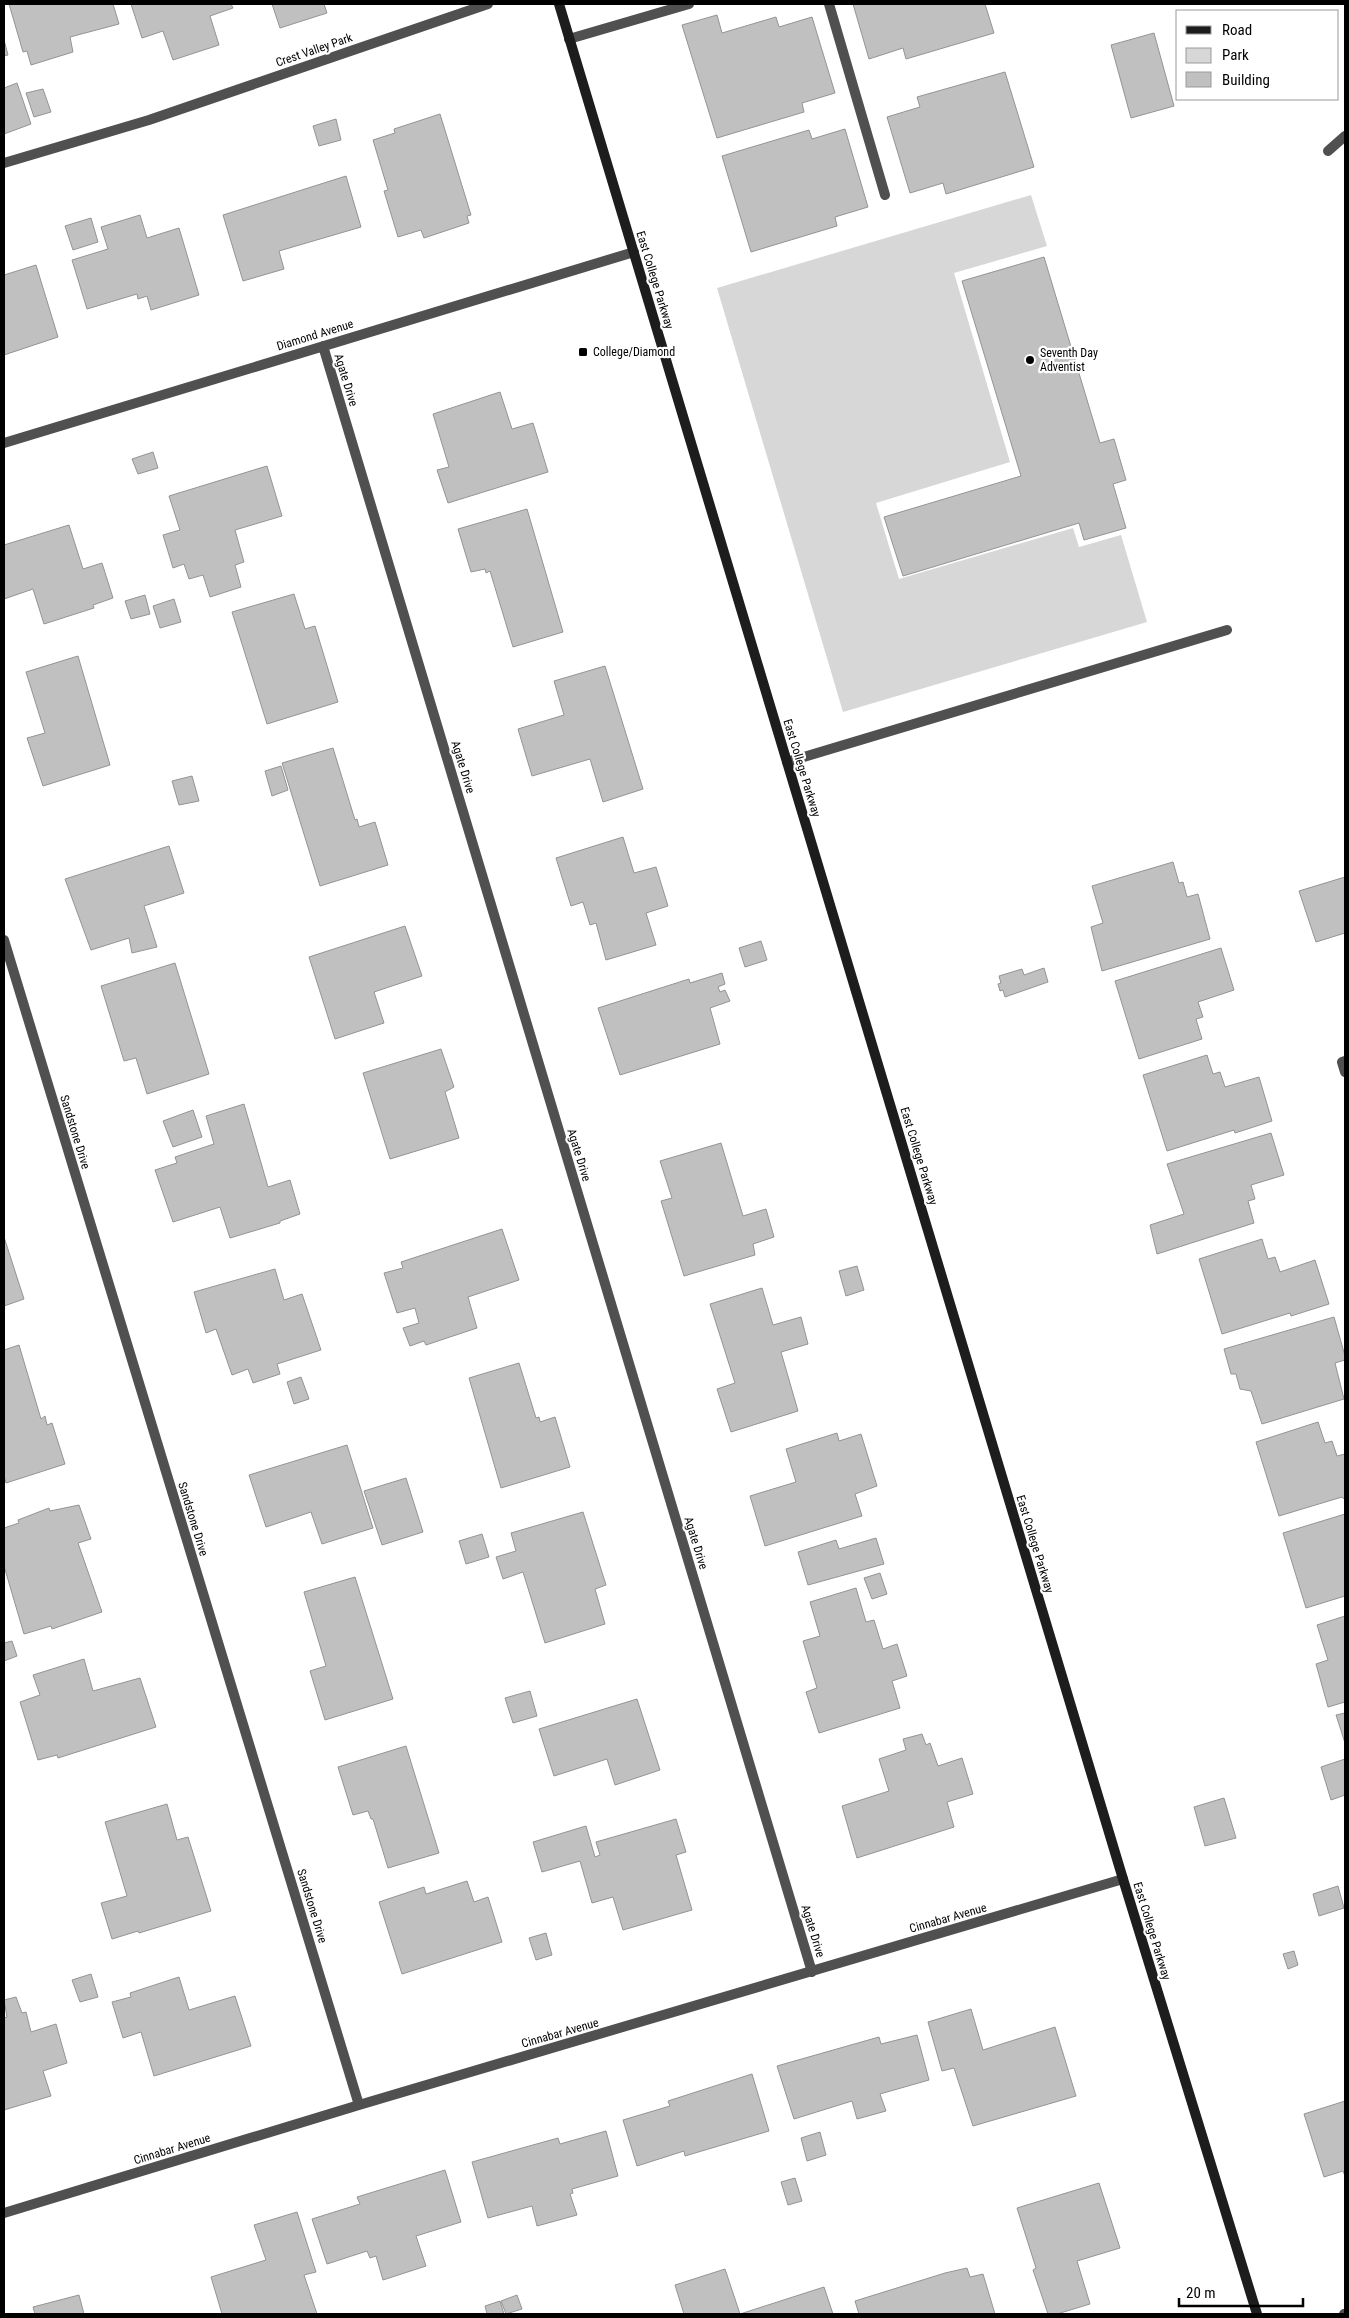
<svg xmlns="http://www.w3.org/2000/svg" width="1349" height="2318" font-family="'Roboto Condensed',sans-serif">
	<rect width="100%" height="100%" fill="#fff"/>
	<path fill="#d7d7d7" d="M1031,195L1047,246L954,273L1010,462L876,503L899,579L1073,528L1079,547L1121,535L1147,622L843,712L717,288Z"/>
	<path fill="#c0c0c0" stroke="#949494" d="M9,4H113L119,24L70,37L73,52L31,65L27,51L23,52Z
		M131,4H231L233,8L210,16L219,45L173,60L163,31L142,38Z
		M272,4H324L327,13L280,28Z
		M853,4H985L994,33L906,59L903,48L869,59Z
		M717,15L722,33L776,17L779,27L812,17L835,93L802,103L804,112L717,138L682,25Z
		M1154,33L1174,106L1131,118L1111,45Z
		M4,40L8,55L4,56Z
		M1005,72L1034,167L946,194L943,183L910,193L887,117L920,107L917,97Z
		M17,83L31,124L4,134V88Z
		M43,89L51,112L34,117L26,93Z
		M440,114L471,215L467,216L469,223L424,238L421,230L398,237L384,191L388,190L373,140L395,133L394,129Z
		M336,119L341,140L319,146L313,126Z
		M845,129L868,207L835,217L837,226L751,252L722,156L809,130L812,139Z
		M346,176L361,227L279,251L284,269L243,281L223,215Z
		M140,215L147,238L179,228L199,295L151,310L147,296L138,299L137,294L87,309L72,260L108,249L101,227Z
		M91,218L98,242L73,250L65,226Z
		M1044,257L1100,443L1114,439L1126,480L1113,484L1126,528L1084,540L1079,523L903,576L884,517L1021,476L962,281Z
		M36,265L58,337L4,355V275Z
		M500,392L512,429L533,423L548,472L448,503L437,470L449,467L433,414Z
		M153,452L158,468L138,474L132,459Z
		M267,466L282,516L235,530L244,562L235,565L241,587L210,597L203,575L189,579L184,564L173,568L163,535L180,530L169,496Z
		M527,509L563,632L513,647L490,571L486,573L485,569L471,572L458,529Z
		M69,525L83,569L102,563L113,598L93,605L94,608L44,624L33,589L4,599V545Z
		M294,594L305,629L315,626L338,702L267,724L232,612Z
		M145,595L150,614L131,619L125,601Z
		M174,599L181,622L160,628L153,606Z
		M78,656L110,765L43,786L27,738L45,733L26,672Z
		M605,666L643,789L603,802L590,759L532,776L518,729L564,715L554,681Z
		M333,748L355,820L357,819L359,827L375,822L388,865L320,886L282,763Z
		M281,766L288,790L272,796L265,771Z
		M192,776L199,801L179,805L172,781Z
		M623,837L634,873L656,867L668,906L646,913L656,945L606,960L596,923L590,925L583,902L571,906L556,858Z
		M169,846L184,893L144,906L157,947L132,953L129,938L91,950L65,879Z
		M1173,862L1179,883L1183,882L1187,897L1198,894L1210,939L1102,971L1091,927L1103,923L1092,886Z
		M1345,877V933L1316,942L1299,891Z
		M405,926L422,976L374,992L384,1023L335,1039L309,957Z
		M761,941L767,960L745,967L739,948Z
		M1221,948L1234,990L1198,1002L1203,1017L1196,1019L1202,1039L1139,1059L1115,981Z
		M175,963L209,1074L147,1094L136,1058L124,1061L101,986Z
		M1044,968L1048,982L1005,997L1003,990L1000,991L998,984L1001,983L999,976L1022,969L1024,975Z
		M722,973L725,984L718,987L720,992L725,990L730,1001L710,1008L720,1044L620,1075L598,1008L689,979L690,983Z
		M441,1049L454,1087L445,1092L459,1138L390,1159L363,1073Z
		M1207,1055L1213,1074L1220,1072L1225,1087L1259,1077L1272,1121L1235,1133L1234,1130L1167,1151L1143,1075Z
		M244,1104L268,1187L290,1180L300,1214L280,1221V1223L230,1238L220,1207L173,1222L155,1170L177,1163L175,1157L214,1144L206,1116Z
		M193,1110L202,1137L173,1147L163,1121Z
		M1271,1133L1284,1175L1251,1185L1255,1199L1248,1201L1254,1223L1157,1254L1150,1225L1184,1214L1167,1164Z
		M721,1143L743,1216L766,1209L774,1237L753,1244L755,1255L684,1276L661,1201L672,1198L660,1161Z
		M502,1229L519,1280L468,1297L477,1328L426,1345L424,1341L410,1346L403,1328L419,1323L415,1308L397,1313L384,1273L403,1268L401,1262Z
		M4,1237L24,1299L4,1306Z
		M1262,1239L1268,1259L1275,1257L1280,1272L1315,1260L1329,1304L1291,1316L1290,1313L1222,1334L1199,1259Z
		M857,1266L864,1290L846,1296L839,1271Z
		M275,1269L284,1300L302,1294L321,1350L277,1364L280,1374L253,1383L248,1369L232,1375L216,1329L206,1333L194,1292Z
		M762,1288L773,1325L801,1317L808,1344L781,1352L798,1411L731,1432L717,1389L735,1383L710,1304Z
		M1334,1317L1345,1356V1360L1335,1363L1344,1399L1262,1424L1251,1391L1240,1389L1236,1374H1231L1224,1349Z
		M19,1345L41,1419L45,1416L47,1425L52,1423L65,1464L6,1483L4,1476V1350Z
		M519,1363L536,1418L539,1417L540,1422L555,1417L570,1467L501,1488L469,1378Z
		M301,1377L309,1399L294,1404L287,1382Z
		M1318,1422L1325,1443L1332,1441L1337,1456L1345,1454V1500L1342,1497L1279,1516L1256,1442Z
		M837,1433L839,1441L861,1434L877,1486L855,1494L862,1516L765,1546L750,1496L796,1482L786,1449Z
		M347,1445L373,1528L322,1544L311,1512L266,1527L249,1475Z
		M406,1478L423,1532L382,1545L364,1491Z
		M79,1505L91,1539L78,1543L102,1612L52,1629L51,1626L24,1634L4,1566V1528L19,1523L18,1520L49,1508L50,1511Z
		M583,1512L606,1585L595,1589L605,1624L545,1643L523,1572L503,1579L496,1557L516,1551L511,1533Z
		M1345,1514V1596L1306,1608L1283,1533Z
		M482,1534L489,1557L466,1564L459,1541Z
		M876,1538L884,1564L808,1585L798,1552L836,1540L839,1549Z
		M880,1573L887,1594L872,1599L864,1578Z
		M355,1577L393,1699L325,1720L310,1671L326,1666L304,1592Z
		M856,1588L866,1622L874,1620L883,1649L897,1644L907,1676L892,1681L900,1708L819,1733L806,1692L817,1688L803,1641L820,1636L810,1602Z
		M1345,1616V1702L1328,1707L1316,1664L1328,1660L1317,1625Z
		M12,1641L17,1656L4,1661V1643Z
		M84,1659L93,1691L140,1678L156,1727L58,1758L57,1755L38,1760L20,1702L40,1695L33,1675Z
		M530,1691L537,1716L513,1723L505,1698Z
		M637,1699L660,1770L615,1785L607,1759L554,1776L539,1729Z
		M1345,1713V1743L1336,1715Z
		M922,1734L926,1745L930,1743L938,1766L962,1758L973,1794L947,1802L954,1827L857,1858L842,1806L889,1791L879,1759L906,1750L903,1739Z
		M406,1746L439,1853L388,1868L373,1819H371L368,1811L353,1815L338,1767Z
		M1345,1759V1795L1331,1800L1321,1767Z
		M1224,1798L1236,1838L1205,1846L1194,1807Z
		M167,1804L177,1840L188,1837L211,1911L139,1933L138,1931L112,1939L101,1903L127,1896L105,1822Z
		M676,1819L686,1852L676,1855L692,1910L623,1930L613,1897L592,1903L580,1861L542,1872L533,1842L586,1826L595,1857L600,1855L596,1842Z
		M467,1881L474,1902L488,1897L502,1942L402,1974L379,1902L424,1887L426,1894Z
		M1338,1886L1344,1908L1319,1916L1313,1894Z
		M546,1933L552,1955L536,1960L529,1938Z
		M1294,1951L1298,1965L1288,1969L1283,1954Z
		M91,1974L98,1997L80,2002L72,1980Z
		M179,1977L189,2010L235,1996L251,2046L154,2076L141,2032L123,2038L112,2002L131,1997L130,1993Z
		M16,1997L22,2013L26,2012L31,2032L56,2024L67,2063L43,2071L51,2096L4,2110V2018L7,2017L4,2000Z
		M971,2009L983,2050L1055,2027L1076,2096L973,2126L954,2068L942,2071L928,2022Z
		M917,2035L929,2080L880,2094L886,2111L857,2119L852,2101L794,2119L777,2066L879,2037L881,2044Z
		M752,2074L769,2131L685,2156L684,2151L637,2166L623,2120L670,2106L668,2101Z
		M1345,2101V2176L1343,2171L1324,2177L1304,2114Z
		M606,2131L618,2176L572,2189L573,2193L570,2194L577,2215L537,2226L532,2206L488,2218L472,2162L558,2138L560,2144Z
		M820,2132L826,2155L807,2161L801,2138Z
		M445,2170L461,2222L416,2236L426,2266L383,2280L376,2256L370,2258L367,2251L327,2264L312,2219L360,2204L357,2197Z
		M795,2178L802,2201L788,2205L781,2182Z
		M1099,2183L1120,2248L1077,2261L1090,2304L1057,2314H1048L1033,2270L1036,2268L1017,2208Z
		M297,2212L316,2272L304,2275L317,2314H222L211,2277L266,2260L254,2225Z
		M967,2268L970,2277L983,2274L995,2314H859L855,2301L945,2273Z
		M725,2269L740,2314H684L675,2285Z
		M824,2287L833,2314H740Z
		M79,2295L84,2314H35L33,2307Z
		M517,2295L522,2309L506,2314L501,2301Z
		M500,2301L504,2314H487L485,2306Z"/>
	<g fill="none" stroke-linecap="round" stroke-linejoin="round">
		<path stroke="#505050" stroke-width="10" d="M1328,151L1345,136
			M4,163L149,120L488,4
			M787,762L1227,630"/>
		<path stroke="#505050" stroke-width="10" d="M829,4L885,195
			M569,39L689,4
			M323,346L812,1972
			M4,443L634,252
			M4,940L359,2105
			M1345,1061L1342,1062L1345,1072
			M4,2213L359,2105L1123,1879
			M1344,2314H1345"/>
		<path stroke="#1d1d1d" stroke-width="10" d="M559,4L1123,1879L1257,2314"/>
	</g>
	<g fill="#000" stroke="#fff" stroke-width="2">
		<rect x="578" y="347" width="10" height="10" rx="2.5"/>
		<circle cx="1030" cy="360" r="5"/>
	</g>
	<g text-anchor="middle" stroke-width="4.5" stroke-linejoin="round" paint-order="stroke">
		<g font-size="12" fill="#000" stroke="#fff">
			<text transform="translate(314 50) rotate(-19)" y="4">Crest Valley Park</text>
			<text transform="translate(655 280) rotate(73)" y="4">East College Parkway</text>
			<text transform="translate(315 335) rotate(-17)" y="4">Diamond Avenue</text>
			<text transform="translate(346 380) rotate(73)" y="4">Agate Drive</text>
			<text transform="translate(463 767) rotate(73)" y="4">Agate Drive</text>
			<text transform="translate(802 768) rotate(73)" y="4">East College Parkway</text>
			<text transform="translate(75 1132) rotate(73)" y="4">Sandstone Drive</text>
			<text transform="translate(579 1155) rotate(73)" y="4">Agate Drive</text>
			<text transform="translate(919 1156) rotate(73)" y="4">East College Parkway</text>
			<text transform="translate(193 1519) rotate(73)" y="4">Sandstone Drive</text>
			<text transform="translate(696 1543) rotate(73)" y="4">Agate Drive</text>
			<text transform="translate(1035 1544) rotate(73)" y="4">East College Parkway</text>
			<text transform="translate(312 1906) rotate(73)" y="4">Sandstone Drive</text>
			<text transform="translate(948 1918) rotate(-16)" y="4">Cinnabar Avenue</text>
			<text transform="translate(813 1931) rotate(73)" y="4">Agate Drive</text>
			<text transform="translate(1152 1931) rotate(73)" y="4">East College Parkway</text>
			<text transform="translate(560 2033) rotate(-16)" y="4">Cinnabar Avenue</text>
			<text transform="translate(172 2149) rotate(-17)" y="4">Cinnabar Avenue</text>
		</g>
		<g font-size="12" fill="#000" stroke="#fff" text-anchor="start">
			<text x="593" y="356">College/Diamond</text>
			<text x="1040" y="357">Seventh Day<tspan x="1040" dy="14">Adventist</tspan></text>
		</g>
	</g>
	<rect width="1349" height="2318" fill="none" stroke="#000000" stroke-width="10"/>
	<rect x="1176" y="10" width="162" height="90" fill="#ffffff" stroke="#999999"/>
	<rect x="1186" y="26" width="25" height="8" fill="#1d1d1d" stroke="#999999"/>
	<text x="1222" y="35" font-size="15" fill="#000000">Road</text>
	<rect x="1186" y="48" width="25" height="15" fill="#d7d7d7" stroke="#999999"/>
	<text x="1222" y="60" font-size="15" fill="#000000">Park</text>
	<rect x="1186" y="72" width="25" height="15" fill="#c0c0c0" stroke="#999999"/>
	<text x="1222" y="85" font-size="15" fill="#000000">Building</text>
	<path d="M1179 2298v8h124v-8" fill="none" stroke="#000000" stroke-width="2.5"/>
	<text x="1186" y="2298" font-size="15" fill="#000000" stroke="#ffffff" stroke-width="4" paint-order="stroke">20 m</text>
</svg>
